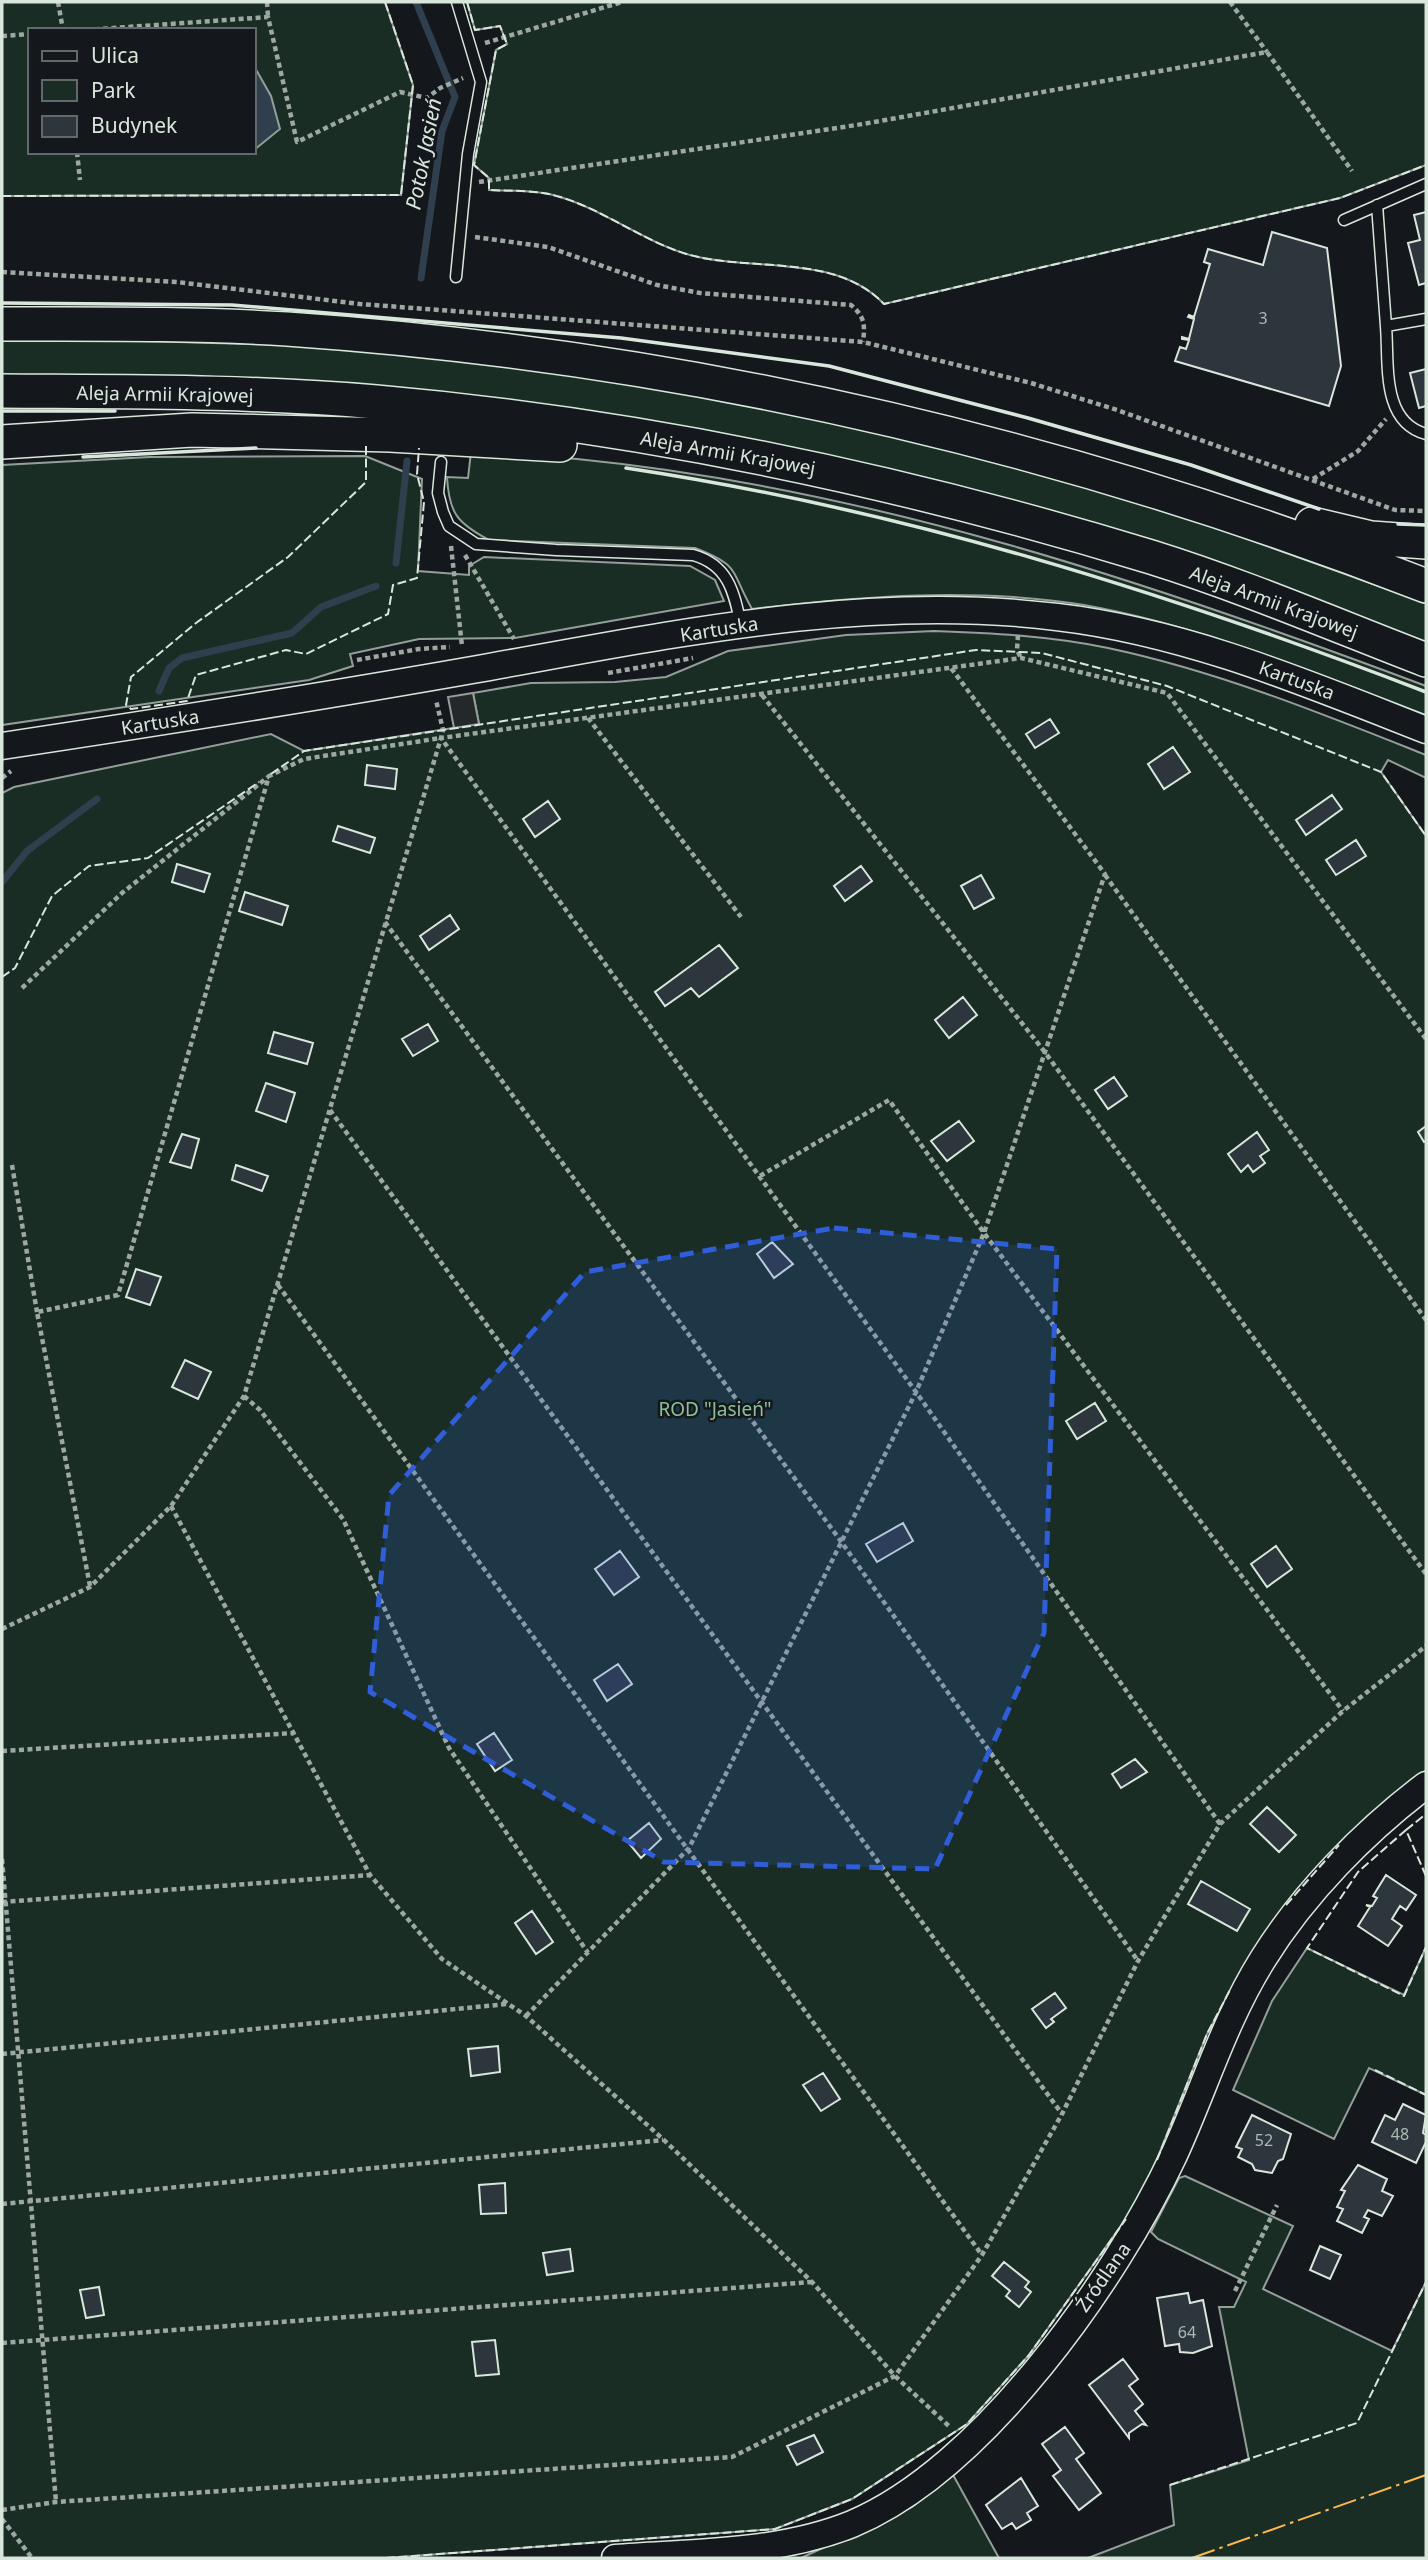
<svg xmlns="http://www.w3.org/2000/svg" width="1428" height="2560" font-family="'Noto Sans',sans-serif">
	<rect width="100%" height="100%" fill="#14181c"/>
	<path fill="#1a2d24" stroke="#939e99" stroke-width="2" fill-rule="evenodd" d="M2,2H385L413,85L401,195L2,196ZM30,30H254V152H30Z
		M467,2H1426V165L1340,198L884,304C835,253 753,272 690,255C643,242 601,207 553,195C533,190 509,191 489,190V178L474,165L496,50L507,44L500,26L475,30Z
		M2,337L322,346L509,364L771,405L979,455L1194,520L1426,603V642L1183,550L764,445L2,375Z
		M471,452C506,454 542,455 577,459C870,488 1152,583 1426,686V715C1314,673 1202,626 1084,605C974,587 861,596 752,609C730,570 741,566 695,548L489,540C457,523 449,513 447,477L468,478Z
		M365,456L422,479L418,571L469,575V566L484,557L690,566L715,580L724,601L515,638L419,639L350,654L353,666L309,680L2,725V465L150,457Z
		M934,631C992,633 1051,636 1108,648C1217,671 1323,714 1426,755V778L1388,760L1381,772L1426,836V1770L1335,1848L1298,1889L1248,1959L1207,2034L1153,2169L1130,2213L1029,2355L967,2424L852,2499L775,2529L386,2558H2V793L14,787L271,734L304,751L479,724L473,693L531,683L615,682L666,677L728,651L846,635Z
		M1426,1947V2095L1369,2068L1334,2139L1233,2090L1272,2001L1307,1948L1404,1995Z
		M1185,2176L1293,2226L1263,2289L1392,2351L1426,2282V2558H1088L1174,2525L1170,2485L1249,2460L1219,2307H1234L1246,2282L1158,2239L1151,2232L1179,2178Z
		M952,2473L999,2558H801L912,2507Z"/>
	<path fill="#24282b" stroke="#939e99" stroke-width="2" d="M473,693L479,724L454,728L448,697Z"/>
	<path fill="#2f3f4d" stroke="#939e99" stroke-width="2" d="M254,66L271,96L280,129L254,150Z"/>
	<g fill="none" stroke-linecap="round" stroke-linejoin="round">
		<path stroke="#2f3f4d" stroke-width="7" d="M416,2L455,97L442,131L421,278
			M396,563L407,461
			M159,691L169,668L182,658L292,633L321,607L376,586
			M2,882L27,851L97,799"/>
	</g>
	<path fill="#2c363c" stroke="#d8e6dc" stroke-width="2" d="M1426,212V283L1419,285L1408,243L1420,240L1414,215Z
		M1272,232L1327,248L1341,366L1329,406L1175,361L1180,347L1186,349L1189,340L1182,339V337L1189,339L1194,319L1188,317L1189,315L1194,317L1210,264L1204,262L1208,249L1263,265Z
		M1426,369V406L1419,408L1410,373Z
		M1050,719L1059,733L1035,748L1026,734Z
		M1173,747L1190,772L1164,789L1148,764Z
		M367,765L397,769L395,789L365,785Z
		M1332,795L1342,809L1306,835L1296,820Z
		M548,801L560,819L535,837L523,819Z
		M338,826L375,838L370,853L333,841Z
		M1356,840L1366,856L1336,875L1326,860Z
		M177,864L210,874L204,892L172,882Z
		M861,866L872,881L845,901L834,886Z
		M981,875L994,898L974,909L961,886Z
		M245,892L288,906L282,925L239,911Z
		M450,915L459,929L429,950L420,936Z
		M719,945L738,968L699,997L691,988L665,1006L655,992Z
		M963,997L977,1015L949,1038L935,1020Z
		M428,1024L438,1041L413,1056L402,1039Z
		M274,1032L313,1043L307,1064L268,1053Z
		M1114,1077L1127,1096L1108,1109L1095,1090Z
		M266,1083L295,1093L286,1122L256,1111Z
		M959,1121L974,1141L947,1161L931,1141Z
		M1426,1126V1141L1424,1142L1418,1132Z
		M1257,1132L1269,1150L1260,1156L1265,1163L1253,1172L1248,1165L1241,1172L1228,1154Z
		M182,1134L199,1139L191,1168L170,1162Z
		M236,1165L268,1176L262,1191L232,1180Z
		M772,1242L793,1264L774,1278L757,1254Z
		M136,1269L161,1277L150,1305L126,1297Z
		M185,1360L211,1372L198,1399L172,1387Z
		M1095,1403L1106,1421L1077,1439L1066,1421Z
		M903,1523L913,1541L877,1562L866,1544Z
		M1276,1546L1292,1569L1267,1587L1251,1564Z
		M620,1551L639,1577L614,1595L595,1569Z
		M618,1664L632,1684L607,1701L594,1680Z
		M494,1733L512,1760L495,1771L477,1744Z
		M1135,1759L1147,1772L1121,1788L1112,1774Z
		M1267,1807L1296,1835L1279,1852L1250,1824Z
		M649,1823L661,1839L641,1858L627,1841Z
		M1386,1875L1416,1895L1406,1910L1400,1906L1392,1919L1402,1926L1388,1946L1358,1926L1370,1907L1366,1905L1372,1906L1377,1898L1373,1896Z
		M1201,1881L1250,1909L1237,1931L1188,1904Z
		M532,1911L553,1942L536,1954L515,1923Z
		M1055,1993L1066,2008L1051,2019L1054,2022L1046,2028L1032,2009Z
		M498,2046L500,2072L471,2076L468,2049Z
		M823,2073L840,2099L821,2111L803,2085Z
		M1403,2104L1426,2115L1423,2133L1426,2135V2142L1416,2163L1372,2142L1385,2115L1395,2120Z
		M1252,2115L1291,2134L1283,2159L1278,2161L1272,2173L1255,2170L1252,2164L1238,2157L1242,2149L1236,2147Z
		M1358,2165L1387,2179L1382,2191L1393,2196L1382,2216L1368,2210L1364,2217L1369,2219L1362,2233L1337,2221L1343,2209L1337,2207L1345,2191L1341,2190Z
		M505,2183L506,2213L481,2214L479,2185Z
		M1320,2246L1341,2255L1330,2279L1310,2270Z
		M570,2249L573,2271L547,2275L543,2253Z
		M1004,2262L1029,2282L1025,2287L1031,2292L1019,2307L1006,2296L1010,2291L992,2276Z
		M99,2287L104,2315L86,2318L80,2290Z
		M1188,2293L1190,2303L1203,2300L1212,2346L1193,2353L1180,2352L1179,2344L1165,2346L1157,2298Z
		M495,2340L499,2374L476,2376L472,2342Z
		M1123,2359L1138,2379L1129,2386L1143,2404L1135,2411L1146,2425L1142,2424L1129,2433V2438L1089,2385Z
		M1065,2427L1084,2453L1076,2459L1101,2493L1079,2510L1053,2476L1061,2470L1042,2444Z
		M814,2435L823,2452L797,2465L787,2446Z
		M1021,2478L1038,2506L1027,2513L1031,2520L1016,2529L1012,2523L1002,2529L986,2505Z"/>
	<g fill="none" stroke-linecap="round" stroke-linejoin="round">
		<g stroke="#d8e6dc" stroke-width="13">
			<path id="service" d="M1377,205L1386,326L1426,319
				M1344,220L1426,184
				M456,277L468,154L481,82L457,2
				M1386,326C1389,364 1381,422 1426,434
				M441,462L438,493L443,512L449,526L476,544L556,550L693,555C729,565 734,593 741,625"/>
		</g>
		<g stroke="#d8e6dc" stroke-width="29">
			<path id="tertiary" d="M2,746C161,722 319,697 478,669C669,635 863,593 1057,617C1186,632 1306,683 1426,730
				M615,2558C693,2552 778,2554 852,2524C983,2469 1115,2281 1174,2155C1204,2090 1224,2021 1263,1959C1304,1893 1364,1832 1426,1785"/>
		</g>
		<g stroke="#d8e6dc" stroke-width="36">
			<path id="primary" d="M2,324C97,324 193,323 287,329C681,356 1059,443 1426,586
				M2,391C126,392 251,391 376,402C639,425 899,480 1151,557C1244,586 1335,625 1426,660
				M2,442L192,430L390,435L560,445
				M1312,524L1371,538L1426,542"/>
		</g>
		<path stroke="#9da8a2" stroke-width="4.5" stroke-dasharray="5 3.5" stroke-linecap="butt" d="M58,2L63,30
			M267,2L268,17
			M1230,2L1267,52
			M86,30L268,17L297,142L400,92L427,98L440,88L463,78
			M2,36L30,34
			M485,43L622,2
			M77,152L80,180
			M479,182L863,124L1267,52L1352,171
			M475,237L548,247L657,285L700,293L851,305C865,317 865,325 863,342
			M2,272L177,282L360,304L863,342L1031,383L1117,410L1395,510L1426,511
			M1313,479L1358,451L1386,419
			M451,546L462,646
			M465,555L514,639
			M1018,635L1017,650L1021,658
			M357,660L419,649L450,647
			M608,673L693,658
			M762,695L1044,1051L1426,1574
			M588,718L741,917
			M2,778L11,771
			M1105,875L1426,1320
			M385,922L840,1540L1138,1961
			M22,988L122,893L268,777
			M330,1110L1062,2114
			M12,1165L37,1312
			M760,1176L889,1100L984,1233L1343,1711
			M278,1285L982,2255
			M244,1396L260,1410L343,1519L449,1748L588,1953
			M171,1506L370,1875L442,1959L526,2016L664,2140L812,2282L895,2376L951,2428
			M90,1586L37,1312L118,1295L269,776L304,759L441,738
			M2,1629L90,1587L171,1506L244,1396L441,738L443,730L436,700
			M2,1751L293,1733
			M1220,1824L916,1392L441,738L1021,658L1167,693L1426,1039
			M2,1859L56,2502
			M2,1902L370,1875
			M526,2016L689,1848L916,1392L984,1233L1105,874L951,668
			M2,2054L507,2004
			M2,2204L663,2140
			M1235,2291L1277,2205
			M2,2343L811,2282
			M2,2510L56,2502L732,2457L895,2376L982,2255L1062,2114L1138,1961L1220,1824L1343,1711L1426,1646
			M2,2519L32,2558"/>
		<use href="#service" stroke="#14181c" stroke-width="10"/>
		<use href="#tertiary" stroke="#14181c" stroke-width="26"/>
		<use href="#primary" stroke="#14181c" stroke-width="33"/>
		<path stroke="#d8e6dc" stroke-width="2" stroke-dasharray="9 3.5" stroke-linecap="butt" d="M467,2L475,30L500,26L507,44L496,50L474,165L489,178V190C509,191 533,190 553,195C601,207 643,242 690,255C753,272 835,253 884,304L1340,198L1426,165
			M2,196L401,195L413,85L385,2
			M366,446V482L288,557L196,623L131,677L126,705L131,709L187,701L196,675L286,650L306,654L388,614L393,585L417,578L424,502L417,474L419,448
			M271,774L304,751L976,650L1042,653L1167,686L1381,772L1426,836
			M2,977L15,968L52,896L89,866L148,858L259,782
			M1406,1830L1426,1814
			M1426,1876L1406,1830L1358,1872L1307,1948L1404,1996L1426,1947
			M1286,1905L1339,1845
			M1375,2070L1426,2095
			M1157,2160L1207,2034L1230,1990
			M1170,2485L1357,2423L1426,2282
			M386,2558L775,2529L852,2499L967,2424L1029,2355L1126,2219"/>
		<path stroke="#d8e6dc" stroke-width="3.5" d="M2,303L232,305L621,338L829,366L1028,418L1191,465L1319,509
			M2,411H115
			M83,457L256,448
			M626,468C905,510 1163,591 1426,692
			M1398,524L1426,525"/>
		<path stroke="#ffb74d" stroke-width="2" stroke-dasharray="24 5 3.5 5" stroke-linecap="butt" d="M1192,2558L1426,2475"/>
	</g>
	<path fill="#305dd8" fill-opacity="0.2" stroke="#305dd8" stroke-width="5" stroke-dasharray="14 9" stroke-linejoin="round" d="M834,1228L1057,1249L1044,1633L935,1869L664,1862L370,1692L389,1495L585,1272Z"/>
	<g text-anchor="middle" stroke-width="5" stroke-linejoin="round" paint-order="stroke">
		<g font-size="16" fill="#adbab4">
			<text x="1263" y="324">3</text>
			<text x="1400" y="2140">48</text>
			<text x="1264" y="2146">52</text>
			<text x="1187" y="2338">64</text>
		</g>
		<g font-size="19" fill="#d8e6dc" stroke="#14181c">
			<text transform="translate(165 394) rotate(1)" y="7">Aleja Armii Krajowej</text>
			<text transform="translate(728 453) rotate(10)" y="7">Aleja Armii Krajowej</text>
			<text transform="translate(1274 602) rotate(20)" y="7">Aleja Armii Krajowej</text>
			<text transform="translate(719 629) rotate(-9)" y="7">Kartuska</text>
			<text transform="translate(1297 680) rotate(20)" y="7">Kartuska</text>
			<text transform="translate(160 722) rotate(-9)" y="7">Kartuska</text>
			<text transform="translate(1103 2277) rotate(-55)" y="7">Źródlana</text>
		</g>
		<g font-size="19" fill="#8ac095" stroke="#14181c">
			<text x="715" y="1416">ROD "Jasień"</text>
		</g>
		<g font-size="21" font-style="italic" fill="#d8e6dc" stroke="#14181c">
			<text transform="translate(424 154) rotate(-79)" y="7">Potok Jasień</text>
		</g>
	</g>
	<rect width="1428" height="2560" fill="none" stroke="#d8e6dc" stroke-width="7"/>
	<rect x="28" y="28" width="228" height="126" fill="#14181c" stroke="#626a69" stroke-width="2"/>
	<rect x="42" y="51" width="35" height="10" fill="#14181c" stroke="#626a69" stroke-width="2"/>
	<text x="91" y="63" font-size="21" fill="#d8e6dc">Ulica</text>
	<rect x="42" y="80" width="35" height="21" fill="#1a2d24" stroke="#626a69" stroke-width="2"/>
	<text x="91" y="98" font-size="21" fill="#d8e6dc">Park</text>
	<rect x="42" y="116" width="35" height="21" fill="#2c363c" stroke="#626a69" stroke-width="2"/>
	<text x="91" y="133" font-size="21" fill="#d8e6dc">Budynek</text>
</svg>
